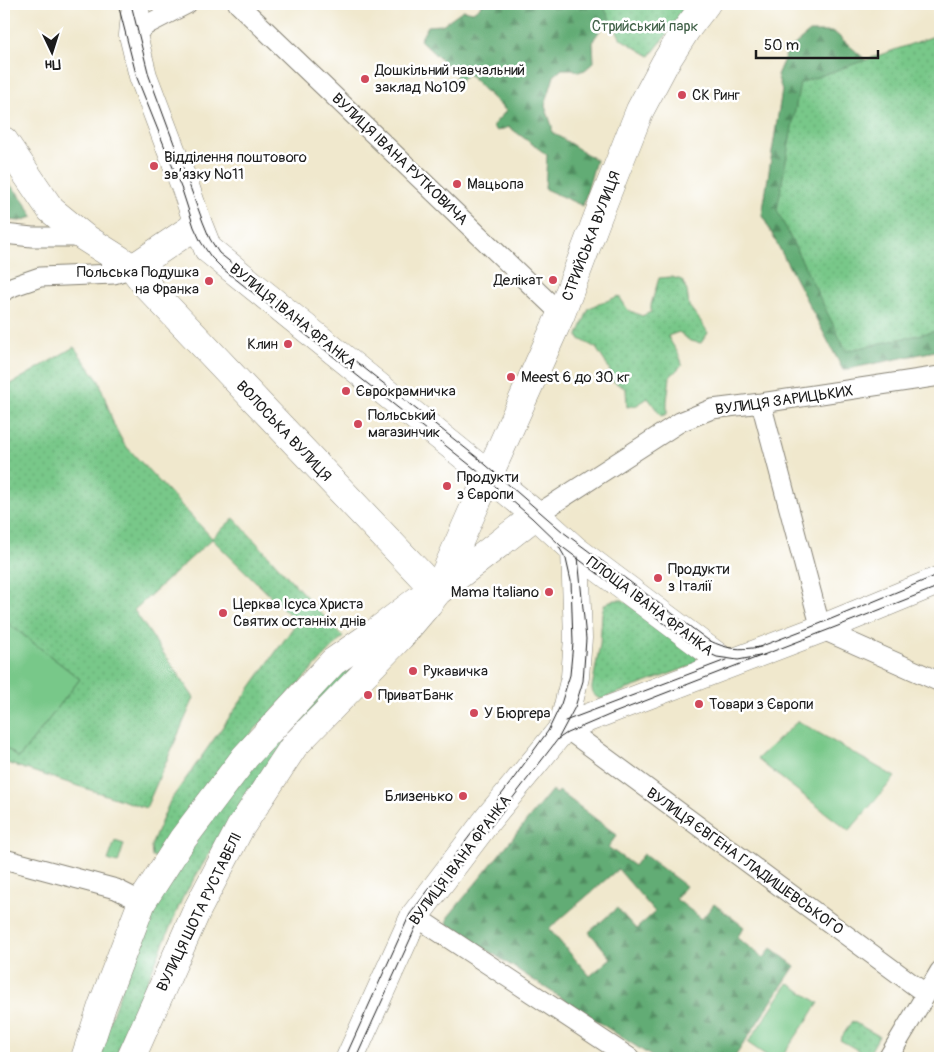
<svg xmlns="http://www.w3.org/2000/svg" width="944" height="1062" font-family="Pangolin,sans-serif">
	<defs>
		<pattern id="forest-firs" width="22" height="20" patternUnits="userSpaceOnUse" patternTransform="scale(1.25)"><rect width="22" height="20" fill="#62ac75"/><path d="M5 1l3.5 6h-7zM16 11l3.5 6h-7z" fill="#508b5f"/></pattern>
		<pattern id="park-dots" width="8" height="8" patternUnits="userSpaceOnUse" patternTransform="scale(1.25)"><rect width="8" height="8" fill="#78c889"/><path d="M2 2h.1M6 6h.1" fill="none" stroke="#67ab76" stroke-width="1.8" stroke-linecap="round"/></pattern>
	</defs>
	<rect width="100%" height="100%" fill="#fff"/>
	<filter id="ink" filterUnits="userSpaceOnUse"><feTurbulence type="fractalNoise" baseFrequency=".02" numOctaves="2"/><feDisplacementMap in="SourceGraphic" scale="10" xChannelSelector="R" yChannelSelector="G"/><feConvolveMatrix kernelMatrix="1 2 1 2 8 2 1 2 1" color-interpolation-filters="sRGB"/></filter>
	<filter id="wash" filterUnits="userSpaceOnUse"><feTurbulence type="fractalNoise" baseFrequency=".0096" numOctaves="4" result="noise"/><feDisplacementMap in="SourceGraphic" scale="20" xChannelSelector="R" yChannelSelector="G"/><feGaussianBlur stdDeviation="1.12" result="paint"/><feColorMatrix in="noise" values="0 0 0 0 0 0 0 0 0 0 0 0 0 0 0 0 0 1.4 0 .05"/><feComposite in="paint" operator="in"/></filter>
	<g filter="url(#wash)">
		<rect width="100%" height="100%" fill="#f0e8cd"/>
		<path fill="#78c889" stroke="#4a7252" d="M4,620L80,679L19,758L4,746Z
			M798,721L895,777L849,831L757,759Z
			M115,841L124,844L118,863L108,860Z
			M788,983L819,1003L781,1058H770L748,1043Z"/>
		<path fill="url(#forest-firs)" stroke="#3f6448" fill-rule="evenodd" d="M481,4H681L616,16L603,26L594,39L593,43L594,62L585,70L578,72L573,69H562L554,76L545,106L552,126V132L596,160L583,206L545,189L547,155L509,127L497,131L492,126L506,111L468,74L456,85L452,82L457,75L420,40L428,26L442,25L463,10L473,12L480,7Z
			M810,32H834L867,61L940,189V350L843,370L762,215L782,90L777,75L788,50Z
			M9,184C20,194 27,204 33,217L20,221L4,220V188Z
			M552,790L557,794L559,791L617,835L608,847L634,866L643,854L686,886L676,899L702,919L714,904L744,927L737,938L764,958L771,948L795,966L734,1058H654L447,924L448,917ZM618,869L655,912L636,929L617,908L589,932L611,958L590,976L549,929Z"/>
		<path fill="url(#park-dots)" stroke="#4a7252" d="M602,4H691L650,56L621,39Z
			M940,34V330L846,351L777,210L800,83Z
			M671,277L682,280L687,291L689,306L702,323L708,333L701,343L690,341L679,332L668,336C672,346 681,354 682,365L670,377L667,401V414L661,416L648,398L637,405L627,407L626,389L611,380L609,368L596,348L578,338V335L589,308L619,296L628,310L642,316L651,312V305L659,278Z
			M74,347L99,381L114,425L124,444L212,538L234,518L343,637L243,742L161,857H152L151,846L170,801L297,622L212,539L134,610L194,698L146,808L4,762V746L19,758L80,679L4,620V388Z
			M616,600H623L697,656V660L694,665L601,699C595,697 592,694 592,687L600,644L602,613L604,605L610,601Z
			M380,646L275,755L215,844L182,899L115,1058H96L153,905L243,771L347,662Z
			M852,1021L879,1036L868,1056L840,1040Z"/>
	</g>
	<g filter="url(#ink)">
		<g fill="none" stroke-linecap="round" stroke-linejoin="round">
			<g stroke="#868274" stroke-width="21">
				<path id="street" d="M238,4L561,314
					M133,35L148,24L187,4
					M4,234L32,237H84
					M4,291L14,286L40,277L114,274L133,268
					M761,403L821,629L940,682
					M536,515L680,422L712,409L761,403L940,376
					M564,727L926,994
					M4,859L116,889L142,902
					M414,917L427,924L630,1058
					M888,1058L940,971"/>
			</g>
			<g stroke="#868274" stroke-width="29">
				<path id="secondary" d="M136,4L133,35L143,76L186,189L198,224L208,249L488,475L536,515L575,550L727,664
					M4,141L51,210L84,237L133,268L146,285L169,309L437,592
					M133,268L198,224
					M564,727V722L575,677L578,638L575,550
					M350,1058L414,917L489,818L564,727L821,629L940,580"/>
			</g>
			<g stroke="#868274" stroke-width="29">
				<path id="primary" d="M85,1058L102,1006L142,902L182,840L245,757L333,662L376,632L418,600L437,592L536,515
					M131,1058L197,910L240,828L294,746L400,637L428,604L437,592L470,517L561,314L598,216L640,110L665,63L686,30L706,4"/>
			</g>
			<use href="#street" stroke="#fff" stroke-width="19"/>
			<use href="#secondary" stroke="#fff" stroke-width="28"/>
			<use href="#primary" stroke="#fff" stroke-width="28"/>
			<path stroke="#1c1c1c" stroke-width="1" d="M118,4L137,78L182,190L194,227L201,242L211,257L223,269L475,469L532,518L561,546L697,648L717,657L738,660L765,655
				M131,4L149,76L203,222L210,239L219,253L479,459L563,532L708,640C729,650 738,650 761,647
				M754,649L819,624L940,574
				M565,721L726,660
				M558,739L567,733L614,713L874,612L940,586
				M345,1058L410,914L511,782L548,731L561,704L570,675L573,643L571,581L566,559L559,547
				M356,1058L419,920L558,739L575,707L583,681L586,639L578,557"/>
		</g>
	</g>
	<g fill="#d1495b" stroke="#fff" stroke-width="2">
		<circle cx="365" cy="79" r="5"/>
		<circle cx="682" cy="95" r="5"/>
		<circle cx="154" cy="166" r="5"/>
		<circle cx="457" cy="184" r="5"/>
		<circle cx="553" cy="280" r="5"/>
		<circle cx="209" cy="281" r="5"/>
		<circle cx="288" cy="344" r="5"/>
		<circle cx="511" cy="377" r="5"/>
		<circle cx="346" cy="391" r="5"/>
		<circle cx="358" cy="424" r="5"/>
		<circle cx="447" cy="486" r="5"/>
		<circle cx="658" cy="578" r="5"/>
		<circle cx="549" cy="592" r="5"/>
		<circle cx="223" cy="613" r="5"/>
		<circle cx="413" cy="671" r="5"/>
		<circle cx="368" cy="695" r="5"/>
		<circle cx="699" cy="704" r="5"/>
		<circle cx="474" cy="713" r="5"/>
		<circle cx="463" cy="796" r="5"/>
	</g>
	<g text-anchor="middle" stroke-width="5" stroke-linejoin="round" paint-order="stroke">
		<g font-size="15" fill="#416148" stroke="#fff">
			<text x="645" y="31">Стрийський парк</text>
		</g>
		<g font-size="15" fill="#1c1c1c" stroke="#fff" text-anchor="start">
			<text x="375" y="75">Дошкільний навчальний<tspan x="375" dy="17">заклад №109</tspan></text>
			<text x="692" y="100">СК Ринг</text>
			<text x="164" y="162">Відділення поштового<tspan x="164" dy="17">зв’язку №11</tspan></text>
			<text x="467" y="189">Мацьопа</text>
			<text x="199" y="277" text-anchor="end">Польська Подушка<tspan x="199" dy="17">на Франка</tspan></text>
			<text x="543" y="285" text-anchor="end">Делікат</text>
			<text x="278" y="349" text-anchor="end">Клин</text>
			<text x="521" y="382">Meest 6 до 30 кг</text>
			<text x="356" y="396">Єврокрамничка</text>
			<text x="368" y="420">Польський<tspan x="368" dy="17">магазинчик</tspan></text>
			<text x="457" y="482">Продукти<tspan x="457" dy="17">з Європи</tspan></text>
			<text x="668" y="574">Продукти<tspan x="668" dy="17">з Італії</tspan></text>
			<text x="539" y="597" text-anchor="end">Mama Italiano</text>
			<text x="233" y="609">Церква Ісуса Христа<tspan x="233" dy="17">Святих останніх днів</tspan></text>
			<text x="423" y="676">Рукавичка</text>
			<text x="378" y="700">ПриватБанк</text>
			<text x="709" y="709">Товари з Європи</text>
			<text x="484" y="718">У Бюргера</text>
			<text x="453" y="801" text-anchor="end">Близенько</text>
		</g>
		<g font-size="15" fill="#1c1c1c" stroke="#fff">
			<text transform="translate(400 159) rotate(44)" y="5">ВУЛИЦЯ ІВАНА РУТКОВИЧА</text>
			<text transform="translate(591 236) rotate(-69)" y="5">СТРИЙСЬКА ВУЛИЦЯ</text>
			<text transform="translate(293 316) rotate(39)" y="5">ВУЛИЦЯ ІВАНА ФРАНКА</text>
			<text transform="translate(784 400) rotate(-8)" y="5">ВУЛИЦЯ ЗАРИЦЬКИХ</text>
			<text transform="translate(284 431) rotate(47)" y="5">ВОЛОСЬКА ВУЛИЦЯ</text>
			<text transform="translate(650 606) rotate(37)" y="5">ПЛОЩА ІВАНА ФРАНКА</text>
			<text transform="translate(460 860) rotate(-53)" y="5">ВУЛИЦЯ ІВАНА ФРАНКА</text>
			<text transform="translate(745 861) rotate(36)" y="5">ВУЛИЦЯ ЄВГЕНА ГЛАДИШЕВСЬКОГО</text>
			<text transform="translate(199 912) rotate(-64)" y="5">ВУЛИЦЯ ШОТА РУСТАВЕЛІ</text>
		</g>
	</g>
	<rect width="944" height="1062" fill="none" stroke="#fff" stroke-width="20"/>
	<g transform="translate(52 52) rotate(176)" stroke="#ffffff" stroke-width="4" paint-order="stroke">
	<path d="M0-4L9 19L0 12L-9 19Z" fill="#1c1c1c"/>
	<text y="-8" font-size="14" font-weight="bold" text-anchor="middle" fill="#1c1c1c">Пн</text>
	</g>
	<path d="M756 50v8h122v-8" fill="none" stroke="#1c1c1c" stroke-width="2.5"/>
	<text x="764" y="50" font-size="15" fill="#1c1c1c" stroke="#ffffff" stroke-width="4" paint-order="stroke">50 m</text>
</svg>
